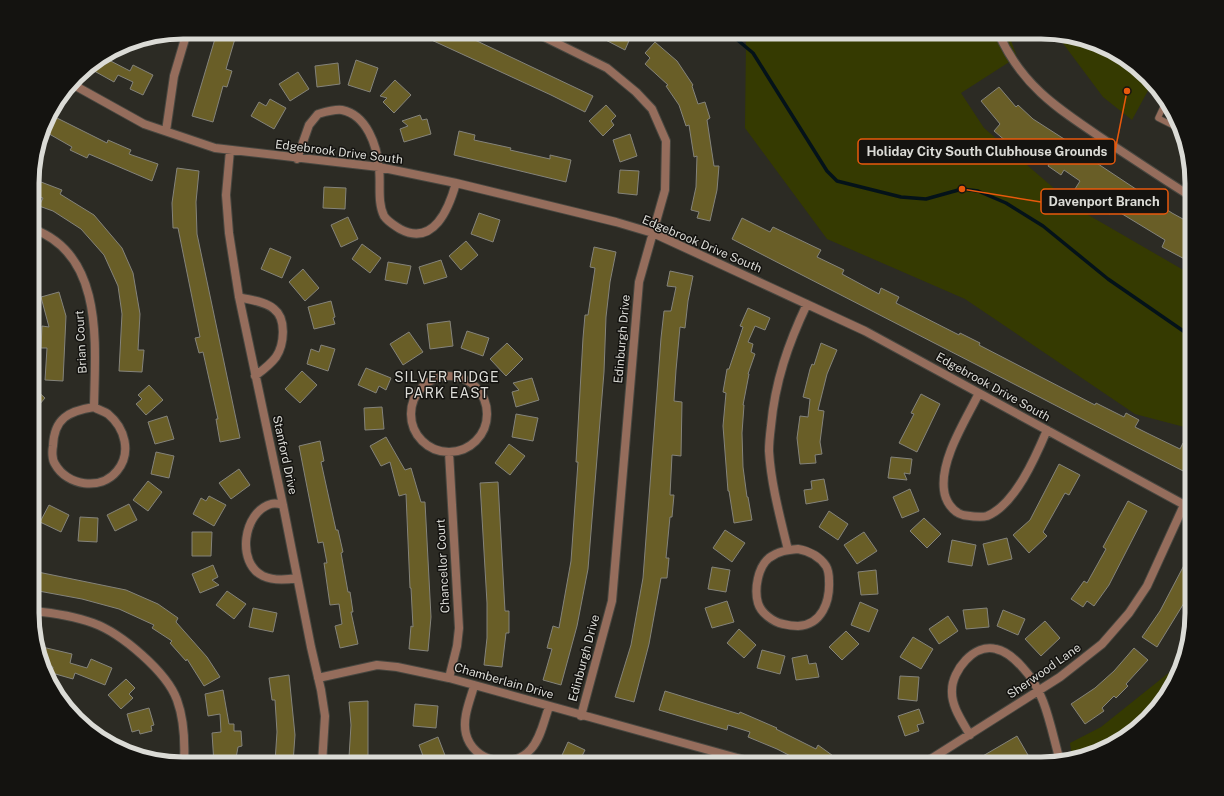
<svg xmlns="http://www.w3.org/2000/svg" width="1224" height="796" font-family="'Public Sans',sans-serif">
	<rect width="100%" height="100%" fill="#2c2b24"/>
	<path fill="#353a01" d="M723,32H1008L1017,57L961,93L984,128L1078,209L1192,275V315L1185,320L1192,324V429L1135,414L965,299L827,239L745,128L746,40Z
		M1056,34L1090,40L1125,58L1151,85L1132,120L1103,97Z
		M1188,643L1184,662L1166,697L1116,744L1072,757L1070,743L1101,727L1171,671Z"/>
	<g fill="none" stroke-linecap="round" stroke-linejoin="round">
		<path stroke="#041219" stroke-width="3.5" d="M728,32L753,53L827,171L837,181L901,197L926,199L962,189L978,191L1006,203L1043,226L1108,279L1192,337"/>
	</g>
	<path fill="#695e27" stroke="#84837b" d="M217,32H237L226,69L232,71L227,87L223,86L213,122L192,116Z
		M414,32H458L593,96L585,112L551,95Z
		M590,32H628L627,34L631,36L625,50Z
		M655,42L677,61L693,85L692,86L698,104L705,102L710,118L707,120L714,166H719L717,190L710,221L697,218L699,212L691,210L696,187L697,156L694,157L689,125L686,126L679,105L666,86L668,85L645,64L650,58L645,53Z
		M103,57L130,71L133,65L153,75L143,95L130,89L133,82L118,75L114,82L87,67Z
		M356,60L378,68L370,92L348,85Z
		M338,63L340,84L317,87L315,66Z
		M298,72L309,89L290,101L279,84Z
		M395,80L411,95L394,113L383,102L387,98L380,96Z
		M999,87L1016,107L1018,105L1033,119L1075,146L1074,148L1172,213L1192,224V263L1162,247L1165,240L1114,209L1110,214L1101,209L1102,207L1075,189L1080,181L1064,170L1061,175L1048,166L1050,162L1037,153L1032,159L1007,142L994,131L1000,124L981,101Z
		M270,99L286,108L274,129L251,116L259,102L266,106Z
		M606,105L616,116L611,121L614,125L603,136L589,121Z
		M420,115L422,120L427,119L431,134L404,142L400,129L408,126L402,121Z
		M53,116L107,143L108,140L131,150L129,154L158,164L152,181L89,154L87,158L70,150L72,147L44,131Z
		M459,131L475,135L474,140L511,148L510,150L550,159V155L571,160L566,182L454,155Z
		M630,134L637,156L620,162L613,140Z
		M177,168L199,171L196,202L197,234L240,438L220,442L216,419H218L203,352L199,353L195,338L200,337L178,228H173L172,203Z
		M620,170L639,171L637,195L618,193Z
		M41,182L62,190L60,194L94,215L122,248L133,273L140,314L138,350H144L142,372L119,371L122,314L118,286L104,255L81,229L53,211L39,206L43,198L36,195Z
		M324,187L346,188L345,209L323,208Z
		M479,213L500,220L493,242L471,234Z
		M348,217L358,239L341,247L331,225Z
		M742,218L770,232L773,227L821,250L817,257L844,270L842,274L879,294L881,288L899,297L896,303L959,335L960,333L980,343L979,345L1095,405L1096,403L1124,417L1126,413L1139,420L1135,427L1149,434L1180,449L1183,443L1192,447V469L1189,474L732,239Z
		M466,241L478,255L461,270L449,256Z
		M362,244L381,258L370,273L352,259Z
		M594,247L616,252L610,282L606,317L604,372L588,569L577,626L561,685L543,680L552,649L547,648L553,626L559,628L571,561L578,462H576L583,338L585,315H588L595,268L590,267Z
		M270,248L291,257L282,278L261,269Z
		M441,260L447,277L424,284L419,267Z
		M388,262L411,266L407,284L385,280Z
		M303,269L319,288L305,301L289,282Z
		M670,271L693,276L688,301L685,328L680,327L676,370L674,401L682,402L681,456L672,455L670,495H674L672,517H670L666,558H669L667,578H661L649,644L634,702L615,697L631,645L643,578L661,338L664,311H671L676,287L667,286Z
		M59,292L66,316L63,381L45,380L47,348H41L42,326L49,327L41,297Z
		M331,301L335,317L333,318L335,324L314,329L308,307Z
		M748,308L770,318L765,330L755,326L748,342L753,344L751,352L755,354L748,374H749L743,405H744L742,433L743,467L747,497H748L752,520L734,523L729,491H728L723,426L726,393L723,392L727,369H729L743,327L740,326Z
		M450,321L453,346L430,349L427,324Z
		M467,331L489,338L483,356L461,348Z
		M409,332L423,352L403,365L390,344Z
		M507,343L523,359L506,376L490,359Z
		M821,343L837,350L827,374L818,410L824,411L820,442L822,454L815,455L816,463L800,464L797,438L800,416L808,417L810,399L803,397L810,369L812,364L814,365Z
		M321,345L335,349L328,371L307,364L311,349L319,352Z
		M366,368L391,378L386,390L379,386L376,393L358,385Z
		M302,371L317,385L300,403L285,389Z
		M532,378L539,400L516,407L512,392L519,390L513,383Z
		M149,385L163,400L146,415L136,404L142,399L138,395Z
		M33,387L45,398L33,412Z
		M921,394L940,404L917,452L899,443L914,414L911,413Z
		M382,407L384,429L365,430L364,408Z
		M516,414L538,418L533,441L512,437Z
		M167,416L174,439L155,444L148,422Z
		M386,437L405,470L411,468L421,502H425L431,617L428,651L409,649L411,626L413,627L411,588H410L406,494L399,496L390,462L381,466L370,446Z
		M320,441L324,461L321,462L336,530H338L343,552L341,553L348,592H350L353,612H351L358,644L340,648L335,626L342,624L339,604L330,605L324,563H327L323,542L318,543L299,446Z
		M509,444L525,456L510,475L495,463Z
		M156,452L174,456L169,478L151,474Z
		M891,457L912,459L910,474L904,473L907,480L888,478Z
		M1059,464L1080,475L1069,495L1065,493L1043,532L1047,536L1029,553L1013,535L1030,520Z
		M239,469L250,485L231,499L219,483Z
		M824,479L828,500L806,504L804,490L812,489L811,481Z
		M148,481L162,492L148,511L133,500Z
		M498,482L505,611H509V633H506L502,667L484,665L487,638V603L480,483Z
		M910,489L919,511L902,518L893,497Z
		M209,496L226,505L214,526L193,514L201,498L206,501Z
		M1128,501L1147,511L1109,585L1094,606L1087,601L1083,607L1071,599L1084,581L1087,583L1106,549L1103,547Z
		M129,504L137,520L115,531L107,515Z
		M49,505L69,515L61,532L40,522Z
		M829,511L848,524L838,540L819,527Z
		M80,517L98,518L97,542L78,541Z
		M924,518L941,534L927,548L910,531Z
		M725,530L745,543L732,562L713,548Z
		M192,532H212L211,556H192Z
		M864,532L877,551L857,564L844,545Z
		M1007,538L1012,559L988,565L983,544Z
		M952,540L976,545L972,566L948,562Z
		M1192,550V590L1157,647L1142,637L1160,611Z
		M213,565L218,577L212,580L219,585L200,593L192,574Z
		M712,567L730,570L726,592L708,589Z
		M876,570L878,594L861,595L858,572Z
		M33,571L126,590L158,604L178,618L176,622L207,657L220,677L204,686L187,659L186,661L170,643L172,641L152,628L154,625L119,609L82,599L33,590Z
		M227,591L246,604L234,619L216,605Z
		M727,601L734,622L712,628L705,608Z
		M860,602L878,610L869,632L851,625Z
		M253,608L277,613L273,632L249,627Z
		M987,608L989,627L966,629L963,610Z
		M1003,610L1025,619L1018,635L997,626Z
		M948,616L958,631L939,644L929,629Z
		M1045,621L1060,638L1041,656L1025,639Z
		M739,629L756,645L744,658L727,643Z
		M846,631L859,644L842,660L829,647Z
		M913,637L933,649L921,669L900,657Z
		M38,646L72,654L70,663L87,668L91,659L112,668L105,685L75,673L73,679L52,673L53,667L44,666Z
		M1134,648L1148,660L1126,684L1128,686L1116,698L1114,696L1102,708L1104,711L1085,724L1071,704L1095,688L1114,671Z
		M762,650L785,656L780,674L757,668Z
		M807,655L809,664L816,663L819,677L796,680L792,658Z
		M289,675L295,735L293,763L275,762L277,732L275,700H272L269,678Z
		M900,676L919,677L917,701L898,699Z
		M126,679L135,688L129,694L133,698L121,709L108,695Z
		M223,690L229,724H234V731H241L242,746L238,747L235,764H214L212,733L221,732L220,714L208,716L205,694Z
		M665,691L739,714L740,712L777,728L776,729L816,749L818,745L836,758L831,764H806L777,749L748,737L750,732L728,725L727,730L659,710Z
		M368,701V758L349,757L351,725L349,702Z
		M415,704L438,706L436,728L413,726Z
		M149,708L154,725L151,726L152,731L140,734L139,730L132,732L127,714Z
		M919,709L924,723L917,725L919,731L905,736L898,716Z
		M1017,736L1028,755L1013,764H969Z
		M438,737L446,758L432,764H426L419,745Z
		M568,742L585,750L578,764H558Z"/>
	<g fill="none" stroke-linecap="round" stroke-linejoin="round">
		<g stroke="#484740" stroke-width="7">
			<path id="lane" d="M1166,101L1158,118L1178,128"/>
		</g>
		<g stroke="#484740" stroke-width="10">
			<path id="street" d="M534,32L607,68L636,92L652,109L666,141L665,190L639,282L612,601L581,716
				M998,32C1023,90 1065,113 1115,147C1141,164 1166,181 1192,197
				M72,84L144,124L215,148L379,167L456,183L616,222L653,233L865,331L1192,509
				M166,131L174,76L187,32
				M230,150L226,195L229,233L239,297L283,505L311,647L321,690L325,716L322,764
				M297,159L309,125L318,114C325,112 335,109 342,110C367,115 377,146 379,168C381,183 377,202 384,216C388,222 394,225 400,229C434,247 449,208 456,183
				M33,229C105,255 95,346 94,407
				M239,297C249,300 265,301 274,309C287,319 284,345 276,357C270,365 263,370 255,376
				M411 414a38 38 0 1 1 76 0a38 38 0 1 1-76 0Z
				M979,393C966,420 940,459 944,490C945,500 952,512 963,515C970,516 980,518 987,516C1015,505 1036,456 1047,430
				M94,407C98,410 104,411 108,414C125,428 132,453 117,471C101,491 67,486 55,464C52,460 52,451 53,446C54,418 69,411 94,407Z
				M449,452L459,628L457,646L449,678
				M283,505C280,504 274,503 271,504C243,512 236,563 263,576C274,581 286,580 297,578
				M798,549C809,551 820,557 826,566C829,571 829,576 829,581C830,601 822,625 798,626C793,626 787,625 783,624C773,622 761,613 758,603C754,589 758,567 769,558C778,551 788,550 798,549Z
				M788,550C780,517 771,484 769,451C769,443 770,434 771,426C775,382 788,344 807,304
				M33,611C54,613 74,616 93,623C121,633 167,672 177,700C184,719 185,744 184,764
				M318,678L377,665L397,667L449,678L741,759L751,764
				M474,686C470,701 462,718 466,734C473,762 512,771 531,749C541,738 544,720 549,707
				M970,735C962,721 951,706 952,690C952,671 974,643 996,649C1006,651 1016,660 1023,668C1046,692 1051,730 1060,761
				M923,764L1060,677L1102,644L1129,613L1147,586L1184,505"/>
		</g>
		<use href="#lane" stroke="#956d5c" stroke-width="5.5"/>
		<use href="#street" stroke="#956d5c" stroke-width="8"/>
	</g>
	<g text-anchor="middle" stroke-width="3" stroke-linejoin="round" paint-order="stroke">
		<g font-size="12" fill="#dbdbd6" stroke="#141310">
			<text transform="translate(339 152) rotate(7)" y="4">Edgebrook Drive South</text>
			<text transform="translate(702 244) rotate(23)" y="4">Edgebrook Drive South</text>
			<text transform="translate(622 339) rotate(-85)" y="4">Edinburgh Drive</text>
			<text transform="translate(81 342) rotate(-93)" y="4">Brian Court</text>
			<text transform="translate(993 387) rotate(29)" y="4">Edgebrook Drive South</text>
			<text transform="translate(285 455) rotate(78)" y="4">Stanford Drive</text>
			<text transform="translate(443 566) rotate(-93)" y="4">Chancellor Court</text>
			<text transform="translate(584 658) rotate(-75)" y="4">Edinburgh Drive</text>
			<text transform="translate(1044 671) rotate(-35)" y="4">Sherwood Lane</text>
			<text transform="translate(504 681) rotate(16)" y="4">Chamberlain Drive</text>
		</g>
		<g font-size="14" letter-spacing="1" fill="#dbdbd6" stroke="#141310">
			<text x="447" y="382">SILVER RIDGE<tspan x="447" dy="16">PARK EAST</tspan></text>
		</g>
	</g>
	<path d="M0 0H1224V796H0ZM183 39H1041A144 144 0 0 1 1185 183V613A144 144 0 0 1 1041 757H183A144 144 0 0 1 39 613V183A144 144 0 0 1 183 39Z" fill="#141310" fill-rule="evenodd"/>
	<path fill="none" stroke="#dbdbd6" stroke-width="5" d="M183 39H1041A144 144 0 0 1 1185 183V613A144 144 0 0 1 1041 757H183A144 144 0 0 1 39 613V183A144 144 0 0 1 183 39Z"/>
	<path fill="none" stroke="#e8590c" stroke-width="1.5" d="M1127 91L1115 151M962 189L1041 202"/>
	<g fill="#e8590c" stroke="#141310" stroke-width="1.5">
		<circle cx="1127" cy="91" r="4"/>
		<circle cx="962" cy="189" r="4"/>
	</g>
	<g fill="#141310" stroke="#e8590c" stroke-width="1.5">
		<rect x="858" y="139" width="257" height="25" rx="4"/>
		<rect x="1041" y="189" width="127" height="25" rx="4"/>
	</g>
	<g font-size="13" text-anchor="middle" font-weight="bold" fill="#dbdbd6">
		<text x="987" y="156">Holiday City South Clubhouse Grounds</text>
		<text x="1104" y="206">Davenport Branch</text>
	</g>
</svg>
